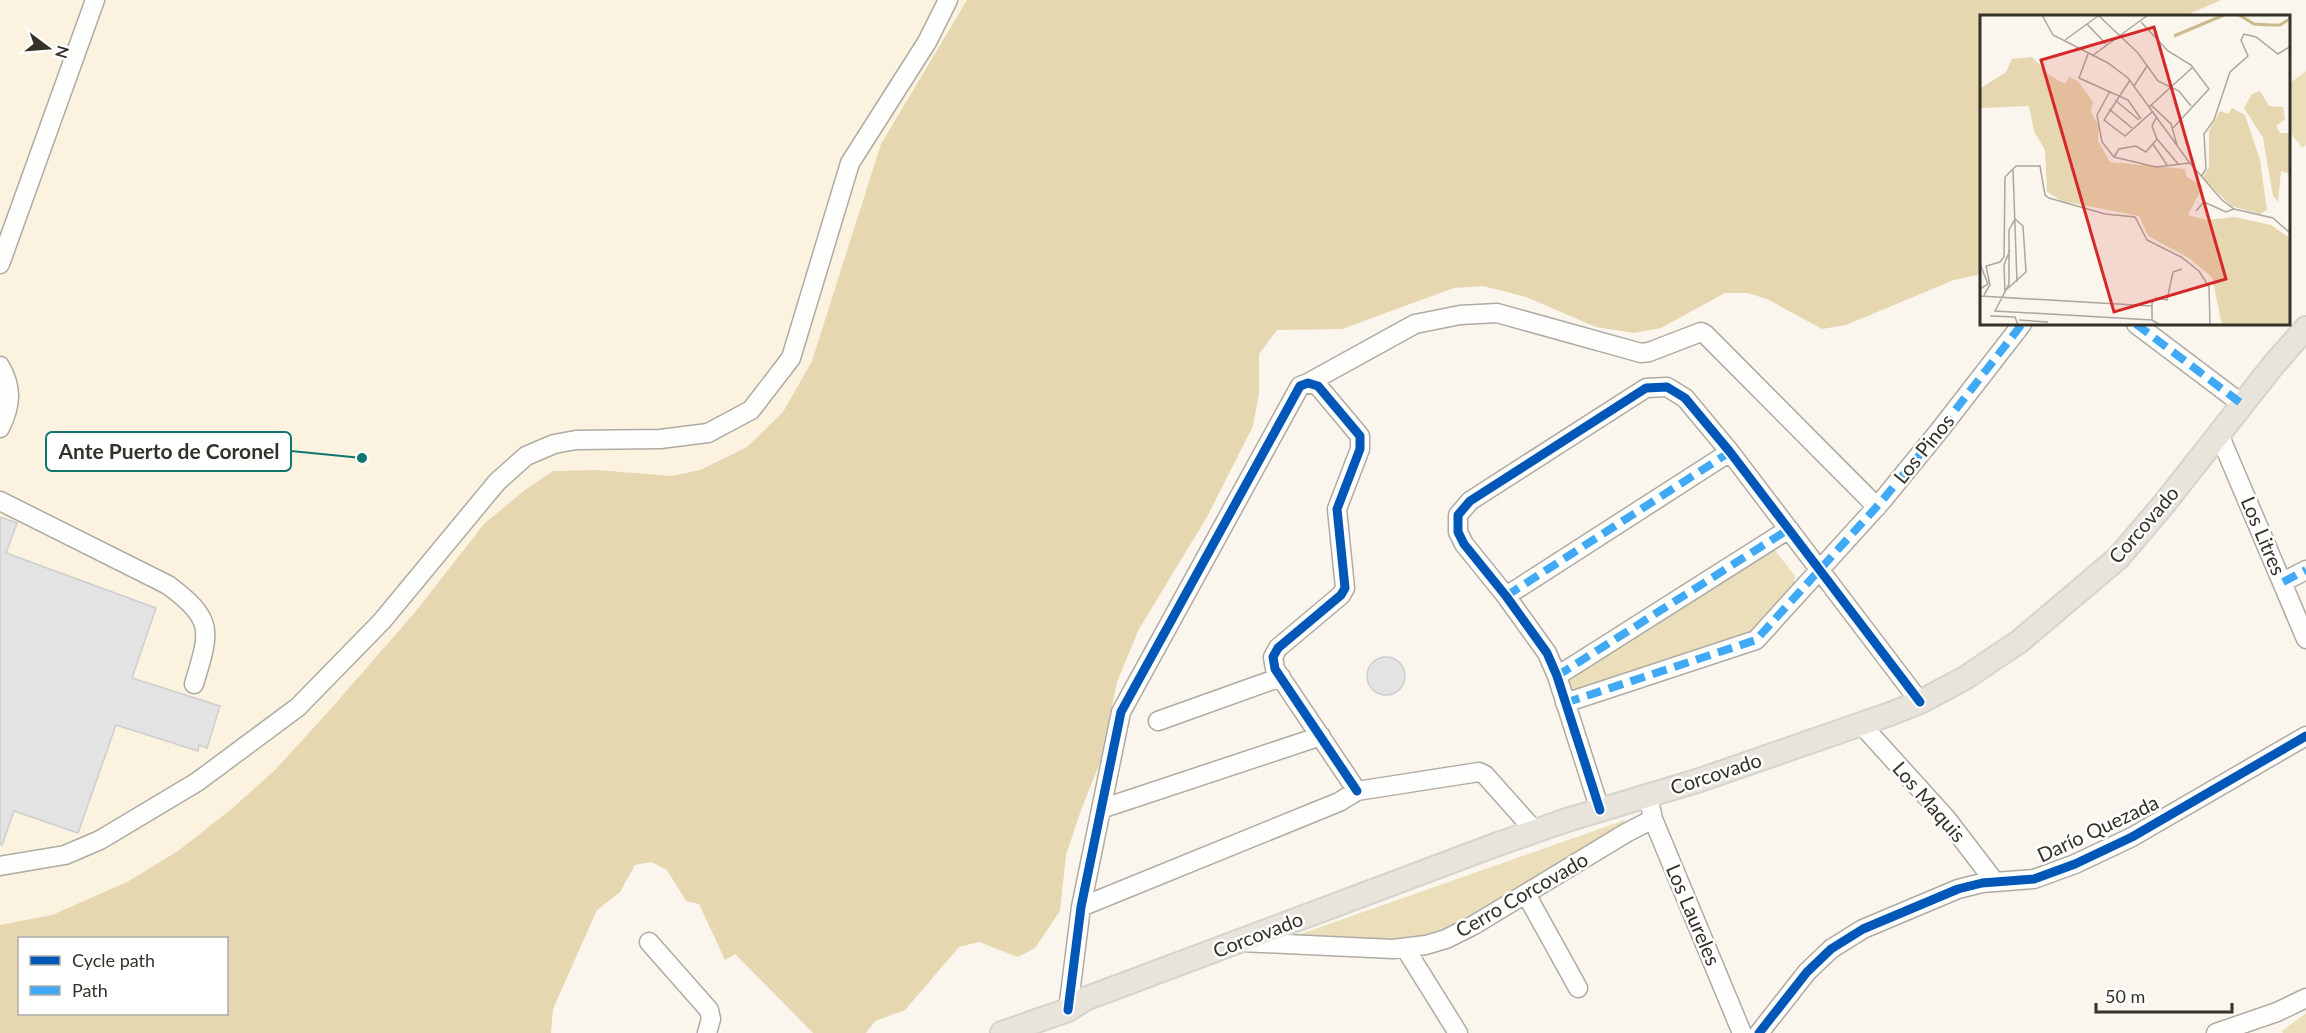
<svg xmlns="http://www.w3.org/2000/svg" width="2306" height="1033" font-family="Lato,sans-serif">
	<rect width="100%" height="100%" fill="#faf6ed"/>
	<path fill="#fbf3e0" d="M0,0H967L881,144L812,361L783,412L747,447L700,469L672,476L596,470L553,471L525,490L484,524L416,611L328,712L275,770L229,811L178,851L127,882L52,915L0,925Z"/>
	<path fill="#ebdebb" d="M2306,71V145L2302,148L2290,132V83Z
		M1773,548L1795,576L1793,589L1748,640L1573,697L1567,684L1569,677Z
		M1625,820L1623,825L1473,919L1425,938L1406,943L1292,937Z
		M2306,1013V1033H2283L2282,1031Z"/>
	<path fill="#e6d7b1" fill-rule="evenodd" d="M967,0H2221L2184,16H1982V274L1954,280L1846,325L1822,329L1767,299L1747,293H1725L1661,328L1634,333L1596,327L1526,297L1483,286L1454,288L1342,329L1277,330L1259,354V394L1253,426L1207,517L1139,629L1117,682L1100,763L1081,810L1066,855L1060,911L1035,948L1018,957L979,942L959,947L905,1010L875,1021L866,1033H813L735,954L725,960L699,904L686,901L667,870L651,862L635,865L620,892L597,910L553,1009L551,1033H0V925L52,915L127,882L178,851L229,811L275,770L328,712L416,611L484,524L525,490L553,471L596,470L672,476L700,470L747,447L783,412L812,361L881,144ZM20,938H226V1014H20Z"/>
	<path fill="#e2e3e2" stroke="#cdcece" stroke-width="1.5" d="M0,517L17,523L6,553L156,608L132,678L220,706L207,748L199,745L198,751L116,725L78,833L14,811L2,845L0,844Z
		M1367 676a19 19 0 1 1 38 0a19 19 0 1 1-38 0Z"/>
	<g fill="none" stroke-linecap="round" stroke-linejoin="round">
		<g stroke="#afaba4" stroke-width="21">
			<path id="minor" d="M0,264L95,0
				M2136,324L2242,404
				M0,366C13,388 11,406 0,428
				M1308,383L1415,324L1460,315L1497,313L1641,353L1649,352L1701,332L1705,334L1877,507
				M2219,434L2306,639
				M0,501L168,585C215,620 210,631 194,684
				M2283,582L2306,570
				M1506,596L1730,452
				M1557,676L1789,529
				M1565,703L1756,640L1881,502L1939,431L2022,324
				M1158,721L1281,677
				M1861,724L1946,818L1995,882
				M1101,809L1321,736
				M1651,809L1653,819L1742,1033
				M1600,810L1557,676L1547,653L1506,596L1464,544L1458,532V515L1470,501L1646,388L1667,387L1685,398L1730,452L1920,702
				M0,866L65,855L100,840L197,782L298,707L382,621L497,482L526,456L554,444L576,440L660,439L708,433L751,410L791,358L850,163L927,42L948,0
				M1526,894L1578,988
				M1081,907L1339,802L1357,791L1479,772L1485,775L1535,831
				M649,942L709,1010L711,1019L707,1033
				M1242,942L1393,949L1426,945L1446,939L1474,925L1626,833L1653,819
				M1405,948L1458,1033
				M1068,1010L1081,907L1121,712L1300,386L1308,383L1318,386L1360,436V449L1337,509L1345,588L1341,595L1278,648L1273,657L1275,669L1357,791
				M1759,1033L1807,972L1831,949L1863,929L1958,889L1982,883L2034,879L2075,864L2132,837L2306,736
				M2216,1033L2277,1012L2306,998"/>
		</g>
		<g stroke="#d5d3ce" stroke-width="26">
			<path id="major" d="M1002,1033L1068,1010L1085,999L1498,844L1567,820L1700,780L1890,714L1920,702L1965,678L2020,641L2118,558L2164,504L2275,363L2306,328"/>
		</g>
		<use href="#minor" stroke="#fefefc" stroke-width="18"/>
		<use href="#major" stroke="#e8e4db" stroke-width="22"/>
		<path stroke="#3fa9f5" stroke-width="8" stroke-dasharray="15 8" stroke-linecap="butt" d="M2136,324L2242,404
			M2283,582L2306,570
			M1506,596L1730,452
			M1557,676L1789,529
			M1565,703L1756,640L1881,502L1939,431L2022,324"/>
		<g stroke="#fff" stroke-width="13">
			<path id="cycleway" d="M1600,810L1557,676L1547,653L1506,596L1464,544L1458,532V515L1470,501L1646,388L1667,387L1685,398L1730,452L1920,702
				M1068,1010L1081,907L1121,712L1300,386L1308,383L1318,386L1360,436V449L1337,509L1345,588L1341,595L1278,648L1273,657L1275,669L1357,791
				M1759,1033L1807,972L1831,949L1863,929L1958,889L1982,883L2034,879L2075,864L2132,837L2306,736"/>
		</g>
		<use href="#cycleway" stroke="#0057b8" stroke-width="9"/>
	</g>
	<g text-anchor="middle" stroke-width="5" stroke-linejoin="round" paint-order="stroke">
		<g font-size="20" fill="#343129" stroke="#fff">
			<text transform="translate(1924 449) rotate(-51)" y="7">Los Pinos</text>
			<text transform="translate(2144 525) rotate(-49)" y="7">Corcovado</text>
			<text transform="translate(2263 536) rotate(67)" y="7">Los Litres</text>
			<text transform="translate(1716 774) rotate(-18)" y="7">Corcovado</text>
			<text transform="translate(1929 802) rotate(49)" y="7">Los Maquis</text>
			<text transform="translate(2098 829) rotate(-25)" y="7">Darío Quezada</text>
			<text transform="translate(1522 895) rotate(-30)" y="7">Cerro Corcovado</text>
			<text transform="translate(1693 915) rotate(67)" y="7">Los Laureles</text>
			<text transform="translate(1258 935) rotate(-21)" y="7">Corcovado</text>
		</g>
	</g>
	<g transform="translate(1980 15)">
		<rect width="310" height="310" fill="#faf6ed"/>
		<path d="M52,42L69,60L85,69L89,62L98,66L113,87L111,97L119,112L118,126L130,147L205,154L207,162L223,171L208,200L226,205L255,202L291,210L310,223V310H242L232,262L209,243L168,221L159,201L82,186L67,177L65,135L54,116L49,91L0,93L1,73L26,57L32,44ZM280,76L289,91L303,92L305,104L296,111L300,118H310V159L301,156L298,187L293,181L283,123L264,93L272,79ZM252,93L265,100L280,145L287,195L280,199L251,191L223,163L229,151V116L240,96L248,99Z" fill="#e6d7b1"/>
		<path fill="none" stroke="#caba8c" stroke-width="3" d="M259,0L274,9L290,10H300L311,3M194,21L244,0"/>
		<path fill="none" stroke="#aba79f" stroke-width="1.5" d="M62,0L73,20L128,48L148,63L209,147L242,185L254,194L293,203L311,219M118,0L158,38L178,66L199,76L211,91M161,7L188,36L211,50L229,74L193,113M107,9L126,29M85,25L118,1M108,39L99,63L148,85L161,104M112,41L168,0M150,65L124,105L145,121L172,97M154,71L167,51M130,76L117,100L122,127L134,142M135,85L159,105M171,90L191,109L197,130M169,92L213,52M129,94L152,113M176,103L172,111L177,124L199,150M177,124L166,137L156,131L139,134L134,142L176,152L210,148M173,129L187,150M33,155L37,267M221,162L226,154L224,119L234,105L250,57L268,41L261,25L264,19L276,22L298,39L311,31M216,196L224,187L246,197L254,194M0,249L8,269L0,274M27,274L46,257L43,211L35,204L29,215V269L15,296L172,305M25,278L24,250L30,235M4,280L10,270L6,251L20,247L24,242L25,162L36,151H60L65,180L69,183L125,199L155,202L167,225L201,242L219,256L229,272L230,310M0,281L172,291M10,301L35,302L38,310M39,305L68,307M180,310L172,305V288L176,283L187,285L193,257L202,254"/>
		<path fill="#d62828" fill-opacity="0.15" stroke="#d62828" stroke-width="3" d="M174,12L246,264L134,297L61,45Z"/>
		<rect width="310" height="310" fill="none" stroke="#343129" stroke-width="3"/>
	</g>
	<path fill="none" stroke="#0f766e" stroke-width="2" d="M362 458L291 451"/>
	<circle fill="#0f766e" stroke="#fff" stroke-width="2" cx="362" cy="458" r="6"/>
	<rect fill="#fff" stroke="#0f766e" stroke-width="2" x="46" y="432" width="245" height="39" rx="6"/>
	<g font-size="21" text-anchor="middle" font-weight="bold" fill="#343129">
		<text x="169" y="459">Ante Puerto de Coronel</text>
	</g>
	<rect x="18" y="937" width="210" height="78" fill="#ffffff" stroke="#aeada9" stroke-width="1.5"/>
	<rect x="30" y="956" width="30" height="9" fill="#0057b8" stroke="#aeada9" stroke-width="1.5"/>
	<text x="72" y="967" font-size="18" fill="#343129">Cycle path</text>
	<rect x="30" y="986" width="30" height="9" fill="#3fa9f5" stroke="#aeada9" stroke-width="1.5"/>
	<text x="72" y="997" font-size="18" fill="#343129">Path</text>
	<g transform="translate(48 48) rotate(106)" stroke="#ffffff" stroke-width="4.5" paint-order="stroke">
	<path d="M0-4.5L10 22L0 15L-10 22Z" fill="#343129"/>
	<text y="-9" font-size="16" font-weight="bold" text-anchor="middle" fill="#343129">N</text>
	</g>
	<path d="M2096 1003v9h136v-9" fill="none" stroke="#343129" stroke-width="3"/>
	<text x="2105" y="1003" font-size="18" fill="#343129" stroke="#ffffff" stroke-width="4.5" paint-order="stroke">50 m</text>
</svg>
